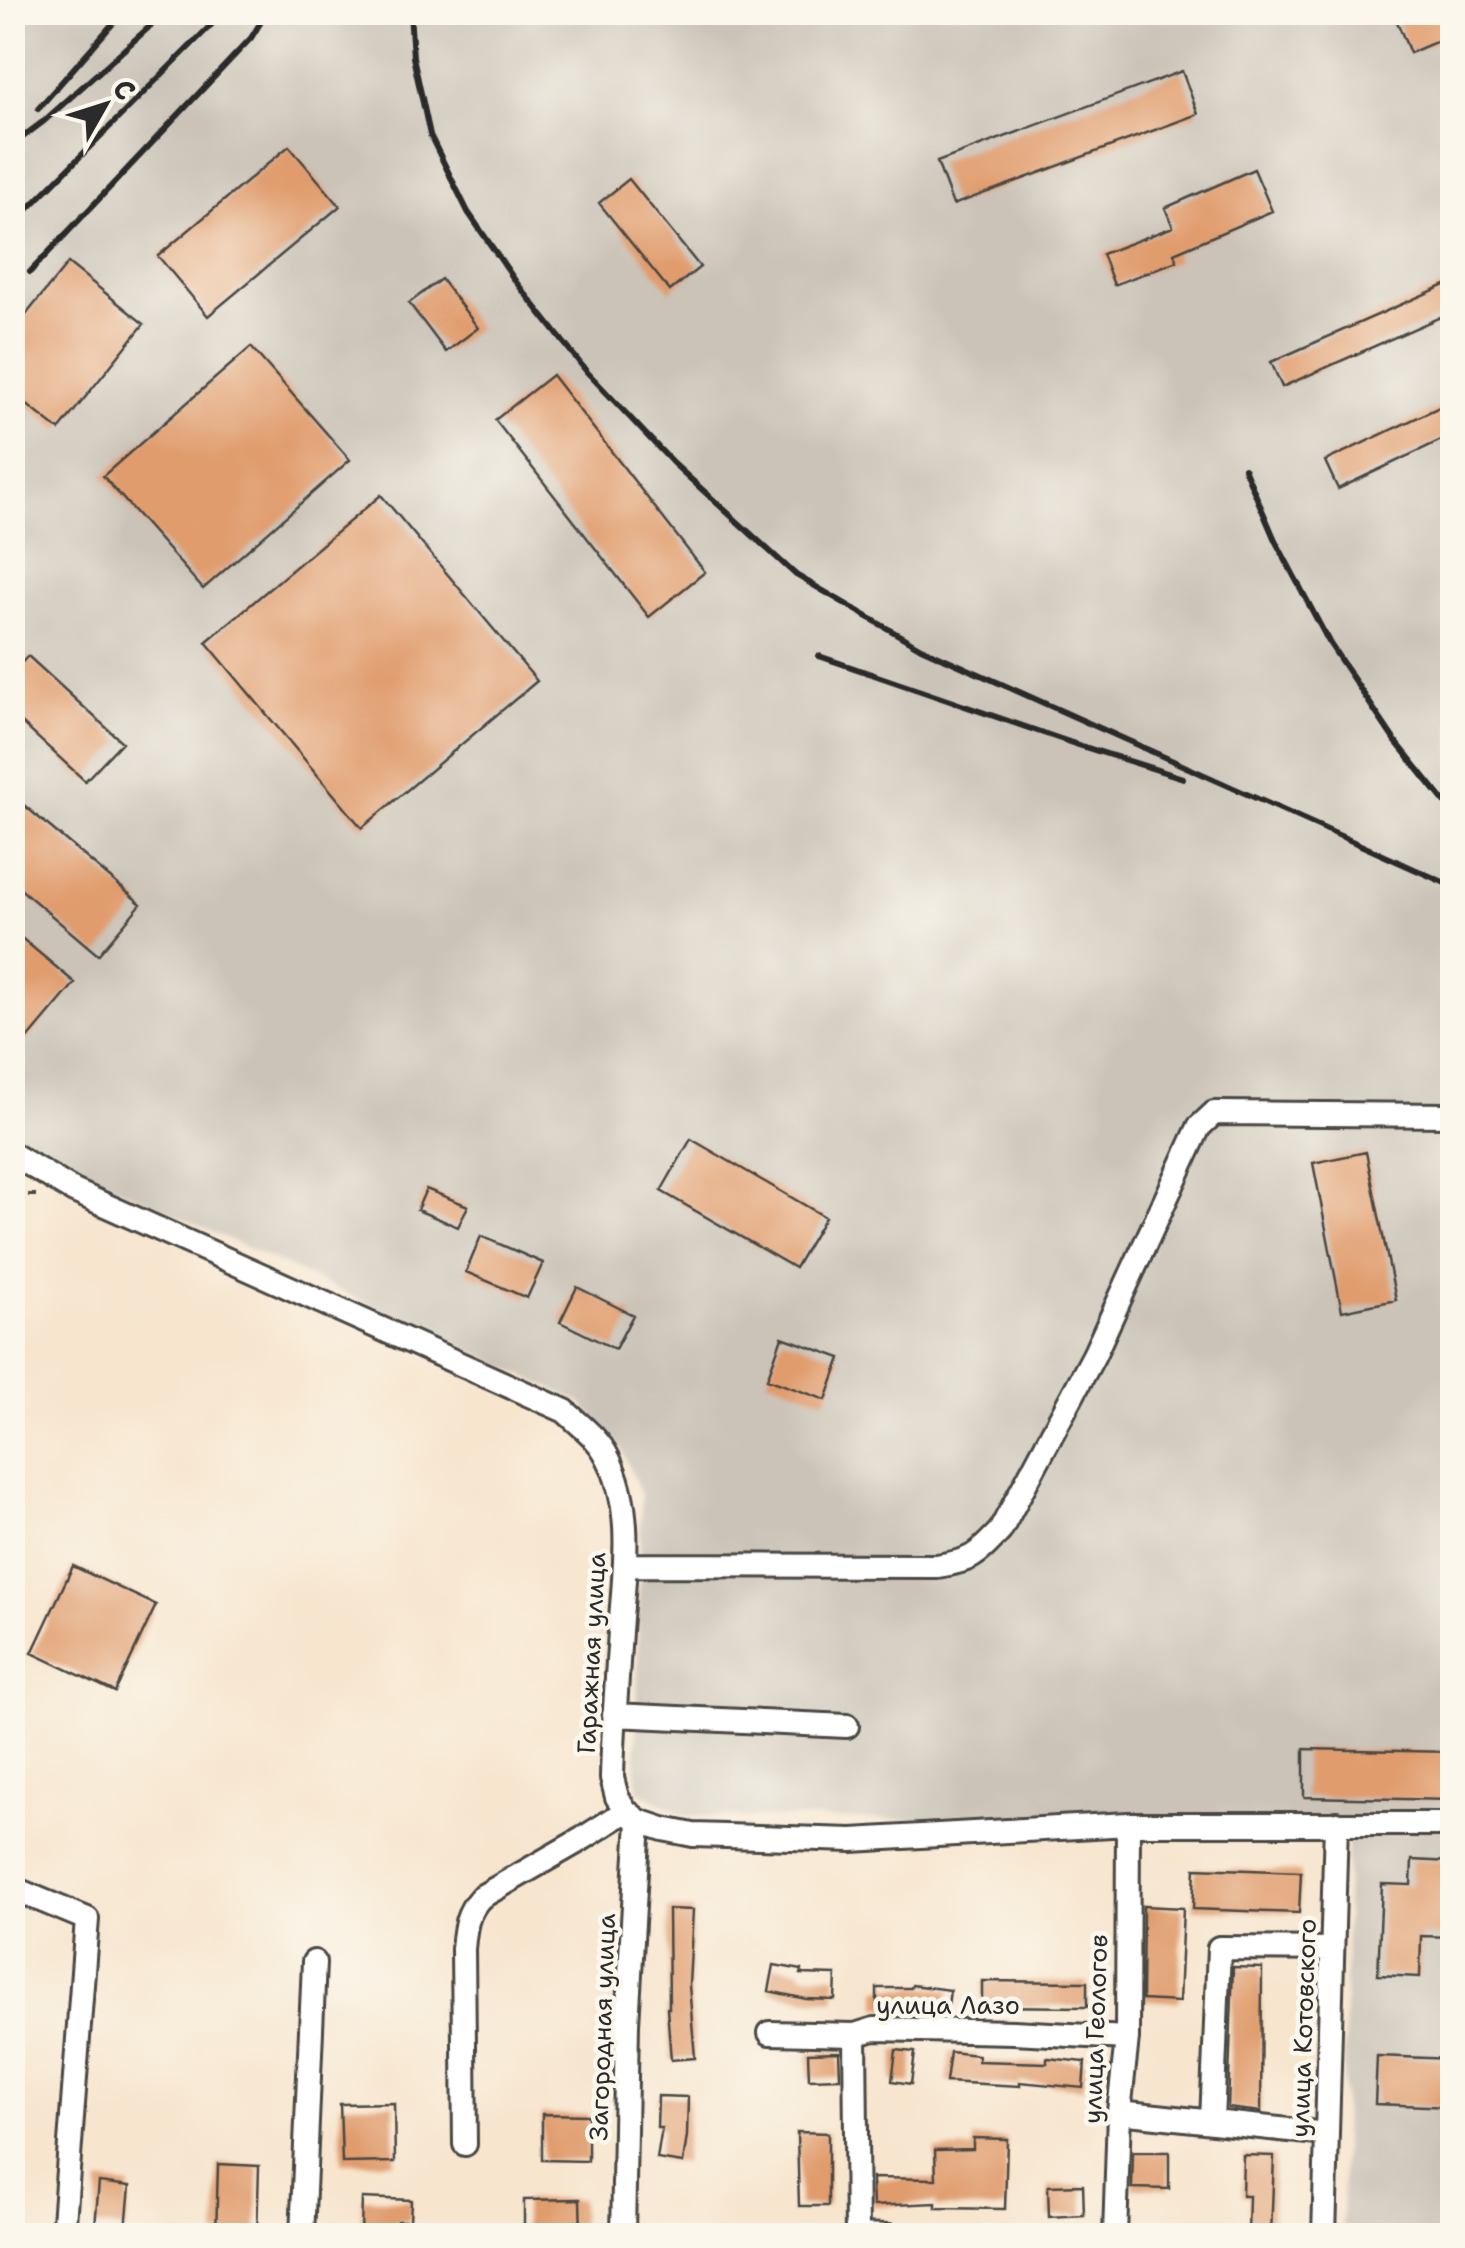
<svg xmlns="http://www.w3.org/2000/svg" width="1465" height="2248" font-family="'Shantell Sans',sans-serif">
	<rect width="100%" height="100%" fill="#fbf7ec"/>
	<filter id="ink" filterUnits="userSpaceOnUse"><feTurbulence type="fractalNoise" baseFrequency=".01" numOctaves="2"/><feDisplacementMap in="SourceGraphic" scale="20" xChannelSelector="R" yChannelSelector="G"/><feConvolveMatrix kernelMatrix="1 2 1 2 8 2 1 2 1" color-interpolation-filters="sRGB"/></filter>
	<filter id="wash" filterUnits="userSpaceOnUse"><feTurbulence type="fractalNoise" baseFrequency=".0048" numOctaves="4" result="noise"/><feDisplacementMap in="SourceGraphic" scale="40" xChannelSelector="R" yChannelSelector="G"/><feGaussianBlur stdDeviation="2.25" result="paint"/><feColorMatrix in="noise" values="0 0 0 0 0 0 0 0 0 0 0 0 0 0 0 0 0 1.4 0 .05"/><feComposite in="paint" operator="in"/></filter>
	<g filter="url(#wash)">
		<rect width="100%" height="100%" fill="#f7e5ce"/>
		<path fill="#cbc3b8" d="M13,13H1452V2235H1342L1347,1838H1291L1128,1824L685,1816L639,1791L636,1770L641,1494L621,1448L581,1402L46,1155L13,1131Z"/>
		<g id="blocks">
			<path fill="#e09c6d" d="M1393,12H1452V35L1410,53Z
				M1182,71L1198,114L953,205L937,162Z
				M289,146L340,206L208,316L158,256Z
				M1254,169L1272,211L1174,253L1177,261L1114,285L1102,254L1173,227L1165,208Z
				M629,179L700,267L670,291L599,203Z
				M68,263L144,324L59,430L12,393V332Z
				M441,279L478,328L446,352L409,303Z
				M1452,282V312L1282,387L1271,362Z
				M251,347L350,460L203,589L103,476Z
				M552,375L705,572L649,617L495,420Z
				M1452,401V435L1338,489L1325,461Z
				M381,495L537,681L362,828L206,642Z
				M28,656L122,742L85,781L12,714V673Z
				M12,795L141,904L98,955L12,882Z
				M12,930L75,983L26,1041L12,1029Z
				M691,1139L825,1217L795,1268L661,1191Z
				M1366,1152L1396,1300L1342,1311L1313,1163Z
				M426,1189L468,1206L458,1227L417,1210Z
				M481,1236L543,1263L527,1298L466,1272Z
				M577,1287L633,1315L615,1349L560,1322Z
				M782,1337L841,1358L826,1400L767,1379Z
				M73,1566L156,1605L115,1692L32,1653Z
				M1304,1749L1452,1752V1800L1304,1797Z
				M1412,1860L1452,1862V1937L1421,1936L1420,1977L1378,1975L1382,1884L1411,1885Z
				M1195,1868L1301,1872L1299,1913L1193,1909Z
				M1143,1906L1183,1908L1179,2002L1142,2000Z
				M668,1909L693,1910L689,1985L695,2058L671,2060L667,2008H669Z
				M774,1965L802,1970L801,1974L836,1975L835,2000L806,1999L769,1991Z
				M1233,1967L1262,1968L1261,2112L1228,2108Z
				M982,1981L1087,1982V2007L982,2006Z
				M912,1985L950,1990L947,2014L877,2007V1988H911Z
				M896,2050L915,2052L911,2084L892,2081Z
				M839,2052L840,2078L809,2079L808,2053Z
				M950,2052L978,2055V2061L1047,2063V2058L1085,2062L1083,2088L1020,2082V2086L946,2082Z
				M1377,2056L1452,2059V2107L1375,2104Z
				M658,2096L688,2097L687,2136L683,2163L657,2159L662,2128H657Z
				M394,2103L395,2162L342,2163L340,2104Z
				M542,2114L588,2115V2161L542,2160Z
				M797,2132L828,2133V2206H799Z
				M973,2138L1007,2139L1005,2209L936,2208V2203L873,2206L872,2178L936,2179L935,2150L973,2149Z
				M1133,2152H1169V2189L1132,2188Z
				M1243,2155L1274,2156L1271,2236H1248L1249,2196H1242Z
				M218,2164L259,2166L257,2236H216Z
				M99,2182L130,2186L126,2229L95,2226Z
				M1083,2185L1084,2215L1049,2217L1048,2186Z
				M362,2198L411,2200L410,2221H397V2236H361Z
				M580,2199L581,2236H524V2200Z"/>
		</g>
	</g>
	<g filter="url(#ink)">
		<use href="#blocks" fill-opacity="0" stroke="#4a4743" stroke-width="2.5"/>
		<g fill="none" stroke-linecap="round" stroke-linejoin="round">
			<g stroke="#4a4743" stroke-width="28">
				<path id="minor" d="M12,1154L74,1191L565,1411C580,1425 598,1438 607,1456C635,1509 624,1574 620,1631C617,1680 613,1729 612,1778L617,1797L626,1811L639,1821L663,1829L693,1835L852,1840L1128,1824H1452
					M625,1565L937,1566C972,1561 976,1556 1000,1531L1094,1355L1199,1127L1214,1113L1452,1115
					M614,1715L847,1726
					M12,1888L87,1919L63,2236
					M770,2033L855,2035L874,2029L1013,2032L1127,2038
					M855,2035L857,2236
					M1119,2112L1327,2134
					M1212,2122L1219,1948L1332,1949
					M465,2144L463,1949C465,1928 466,1913 481,1897L582,1839L626,1811
					M857,2235L889,2236
					M302,2236L314,1962
					M623,2236L627,2024L639,1821
					M1115,2236L1119,2112L1127,2038L1128,1824
					M1324,2236L1336,1823"/>
			</g>
			<path stroke="#4a4743" stroke-width="4" stroke-dasharray="8 8" stroke-linecap="butt" d="M12,1195H38"/>
			<use href="#minor" stroke="#fff" stroke-width="22"/>
			<path stroke="#2b2b2b" stroke-width="6" d="M410,12L413,57L430,135L468,212L516,282L587,372L673,463L796,575L921,648L1452,886
				M38,109L123,12
				M12,145L44,121L166,12
				M12,225L224,12
				M30,272L251,38L267,12
				M1244,468L1275,540L1330,644L1393,738L1452,811
				M819,656L1075,744L1183,778"/>
		</g>
	</g>
	<g text-anchor="middle" stroke-width="9" stroke-linejoin="round" paint-order="stroke">
		<g font-size="25" fill="#2b2b2b" stroke="#fbf7ec">
			<text transform="translate(591 1653) rotate(-87)" y="9">Гаражная улица</text>
			<text x="948" y="2014">улица Лазо</text>
			<text transform="translate(602 2027) rotate(-88)" y="9">Загородная улица</text>
			<text transform="translate(1303 2028) rotate(-88)" y="9">улица Котовского</text>
			<text transform="translate(1095 2029) rotate(-88)" y="9">улица Геологов</text>
		</g>
	</g>
	<rect width="1465" height="2248" fill="none" stroke="#fbf7ec" stroke-width="50"/>
	<g transform="translate(105 105) rotate(51)" stroke="#fbf7ec" stroke-width="8" paint-order="stroke">
	<path d="M0-8L18 38L0 25L-18 38Z" fill="#2b2b2b"/>
	<text y="-15" font-size="28" font-weight="bold" text-anchor="middle" fill="#2b2b2b">С</text>
	</g>
</svg>
